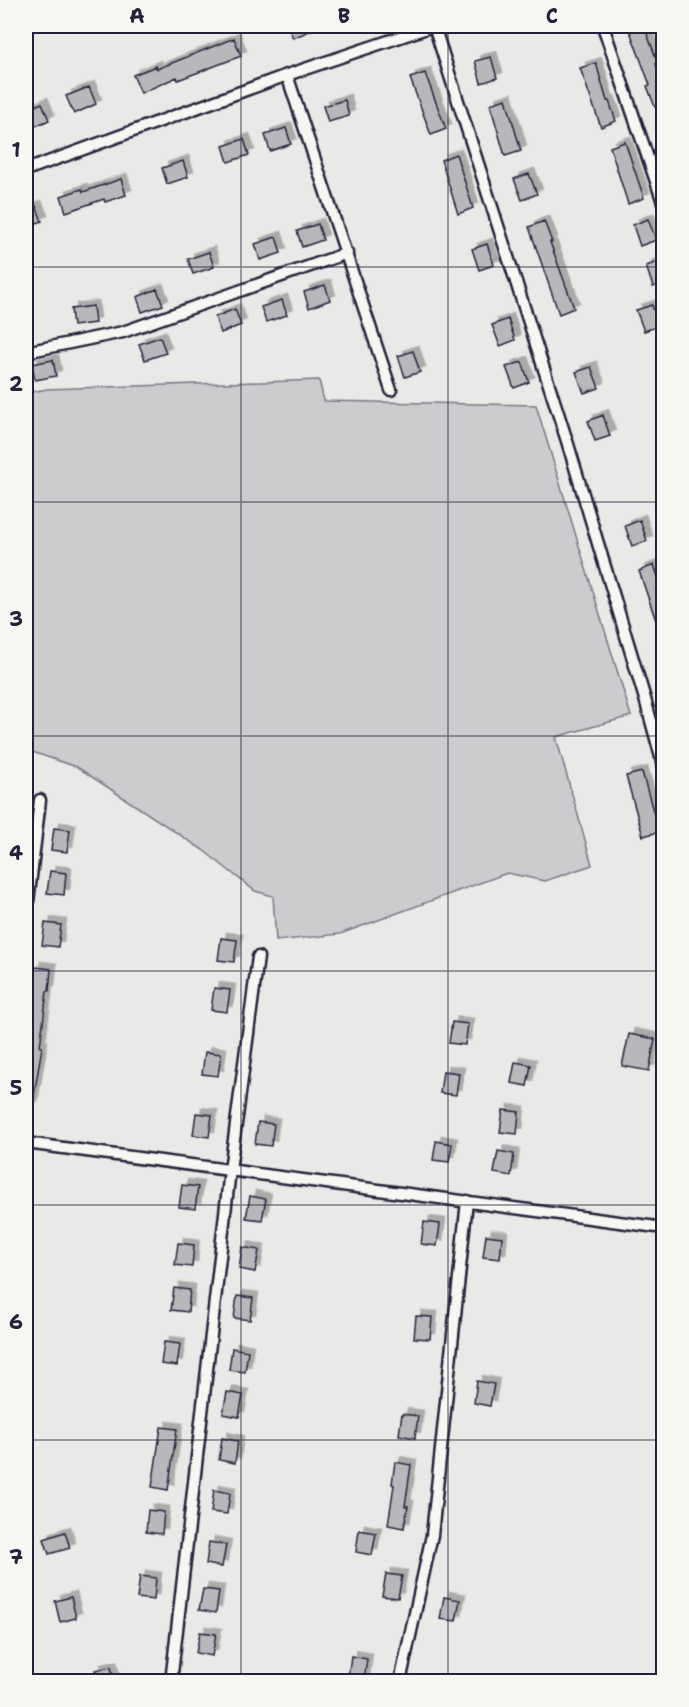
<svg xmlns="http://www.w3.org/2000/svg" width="689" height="1707" font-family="'Shantell Sans',sans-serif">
	<defs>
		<filter id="shadow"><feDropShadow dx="5.5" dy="-5.5" stdDeviation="0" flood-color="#0004"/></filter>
	</defs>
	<rect width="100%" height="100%" fill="#e9e9e7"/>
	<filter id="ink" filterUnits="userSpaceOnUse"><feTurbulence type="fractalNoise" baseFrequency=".0167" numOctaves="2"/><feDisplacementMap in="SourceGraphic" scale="12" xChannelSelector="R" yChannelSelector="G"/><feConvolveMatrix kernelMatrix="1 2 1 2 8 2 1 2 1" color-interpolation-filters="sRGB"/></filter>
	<g filter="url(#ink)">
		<path fill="#ccccce" stroke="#777784" stroke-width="1.5" d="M319,380L324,401L536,405L631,716L556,737L592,865L545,881L507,873L340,934L276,941L273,896L255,891L203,850L77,767L26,750V393L47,389Z"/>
		<path fill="#b8b8bc" stroke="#22223b" stroke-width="1.5" filter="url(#shadow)" d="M288,26H321L293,38Z
			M628,26H644L658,63L656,64L663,84V103L655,107L647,86L650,85Z
			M234,38L241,56L178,80L177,77L141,93L133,75L156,66L157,69Z
			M491,57L497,78L481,83L475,61Z
			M596,63L607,101H609L616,121L601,127L580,68Z
			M425,73L446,129L431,135L410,78Z
			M89,87L96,104L74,114L66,96Z
			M506,99L521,151L505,156L490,104Z
			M345,100L349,116L328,122L323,106Z
			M42,103L49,120L26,130V110Z
			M286,128L291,144L270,151L265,135Z
			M244,139L249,155L228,162L223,146Z
			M625,142L644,198L628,204L610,147Z
			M456,154L473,208L458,214L441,160Z
			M183,161L188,177L167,184L162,168Z
			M529,174L537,194L522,200L514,179Z
			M121,179L126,195L105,202L104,199L66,212L61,196L82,189L83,192Z
			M36,206L42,221L26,227V209Z
			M648,219L656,240L640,246L633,225Z
			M544,221L552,242H550L574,308L559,314L529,227Z
			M318,224L323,240L302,247L297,231Z
			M276,237L281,253L260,260L255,244Z
			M487,244L494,265L479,270L472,249Z
			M209,252L214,267L193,274L188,259Z
			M661,261L663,267V283L653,287L646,266Z
			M325,285L330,300L309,308L304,292Z
			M157,289L163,305L142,312L137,297Z
			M282,300L287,315L266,322L261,307Z
			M652,305L659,326L644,331L636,310Z
			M93,306L95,323L73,326L71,309Z
			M235,309L241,325L221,333L215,317Z
			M508,319L515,340L500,346L492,325Z
			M160,337L166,353L145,360L139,344Z
			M413,351L420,372L405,377L398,356Z
			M53,360L56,376L35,380L32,364Z
			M522,362L529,382L514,388L506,367Z
			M591,367L599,388L584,393L576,372Z
			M603,415L610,436L595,441L588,421Z
			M640,520L647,541L632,546L625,526Z
			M654,565L663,591V637L662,638L639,571Z
			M642,772L659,832L643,836L626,776Z
			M54,828L70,830L67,852L51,850Z
			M50,871L66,873L64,895L47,893Z
			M45,923L61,925L58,947L42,945Z
			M221,938L237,940L234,962L218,960Z
			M35,967L51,969L49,991H47L40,1047H42L32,1107L26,1106V1046L28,1026L26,1025Z
			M214,988L230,990L227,1012L211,1010Z
			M452,1022L468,1024L465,1045L449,1043Z
			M629,1034L655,1039L649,1071L622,1066Z
			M205,1052L221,1054L218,1076L202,1074Z
			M515,1062L531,1065L527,1086L511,1083Z
			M443,1071L459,1073L456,1095L440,1093Z
			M503,1110L519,1112L517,1134L500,1132Z
			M196,1113L212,1115L209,1137L193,1135Z
			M258,1122L274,1124L271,1146L255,1144Z
			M436,1141L452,1144L449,1162L433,1160Z
			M498,1151L514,1154L511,1176L494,1173Z
			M182,1185L198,1187L195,1209L179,1207Z
			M250,1196L266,1199L262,1220L246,1218Z
			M424,1222L440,1224L437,1246L421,1244Z
			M486,1235L502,1237L500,1259L483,1257Z
			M178,1243L194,1245L192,1267L175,1265Z
			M242,1247L259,1250L255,1272L239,1269Z
			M174,1288L190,1290L188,1312L171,1310Z
			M237,1296L253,1298L250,1320L234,1318Z
			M416,1316L432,1317L430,1339L414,1338Z
			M164,1342L180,1344L177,1366L161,1364Z
			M232,1348L248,1351L245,1372L229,1370Z
			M477,1381L494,1384L490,1406L474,1403Z
			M227,1392L243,1395L239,1417L223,1414Z
			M402,1414L418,1416L415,1438L399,1435Z
			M161,1427L177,1429L168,1490L152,1487Z
			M222,1438L238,1441L235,1463L219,1460Z
			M395,1462L411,1465L405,1506H408L404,1528L388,1525L394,1485L392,1484Z
			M214,1490L230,1493L227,1514L211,1512Z
			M148,1510L164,1512L162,1534L146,1532Z
			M359,1530L376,1533L372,1555L356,1552Z
			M65,1532L70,1548L49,1554L44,1539Z
			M209,1542L226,1545L222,1567L206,1564Z
			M386,1574L402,1576L398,1598L382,1596Z
			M140,1576L156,1578L154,1600L137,1598Z
			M203,1589L219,1591L216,1613L199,1610Z
			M71,1597L76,1618L60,1622L55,1601Z
			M444,1597L460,1600L456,1621L440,1619Z
			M200,1632L216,1634L212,1656L196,1653Z
			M351,1656L367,1659L364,1681L348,1678Z
			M111,1667L114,1682H97L95,1670Z"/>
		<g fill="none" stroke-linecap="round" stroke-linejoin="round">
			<g stroke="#22223b" stroke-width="15">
				<path id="street" d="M434,26L567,441L645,699L664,768
					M603,26L664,205
					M287,75L391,390
					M26,170L287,75L433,26
					M26,352L123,332L347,253
					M26,919L40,800
					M26,1143L664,1228
					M171,1682L230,1170L258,957
					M400,1682L432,1535L467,1201"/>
			</g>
			<use href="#street" stroke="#f6f6f2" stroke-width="10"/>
		</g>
	</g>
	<path fill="none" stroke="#22223b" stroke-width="1.5" stroke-opacity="0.55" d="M241,26V1682M448,26V1682M26,267H664M26,502H664M26,736H664M26,971H664M26,1205H664M26,1440H664"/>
	<rect width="689" height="1707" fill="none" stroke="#f6f6f2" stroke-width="66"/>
	<rect x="33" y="33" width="623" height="1641" fill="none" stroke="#22223b" stroke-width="2"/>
	<g font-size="20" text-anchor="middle" font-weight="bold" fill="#22223b">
		<text x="137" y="23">A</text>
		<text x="344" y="23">B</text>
		<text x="552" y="23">C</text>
		<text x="16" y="157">1</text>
		<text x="16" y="391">2</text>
		<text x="16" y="626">3</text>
		<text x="16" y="860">4</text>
		<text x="16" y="1095">5</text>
		<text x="16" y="1329">6</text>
		<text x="16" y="1564">7</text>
	</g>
</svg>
